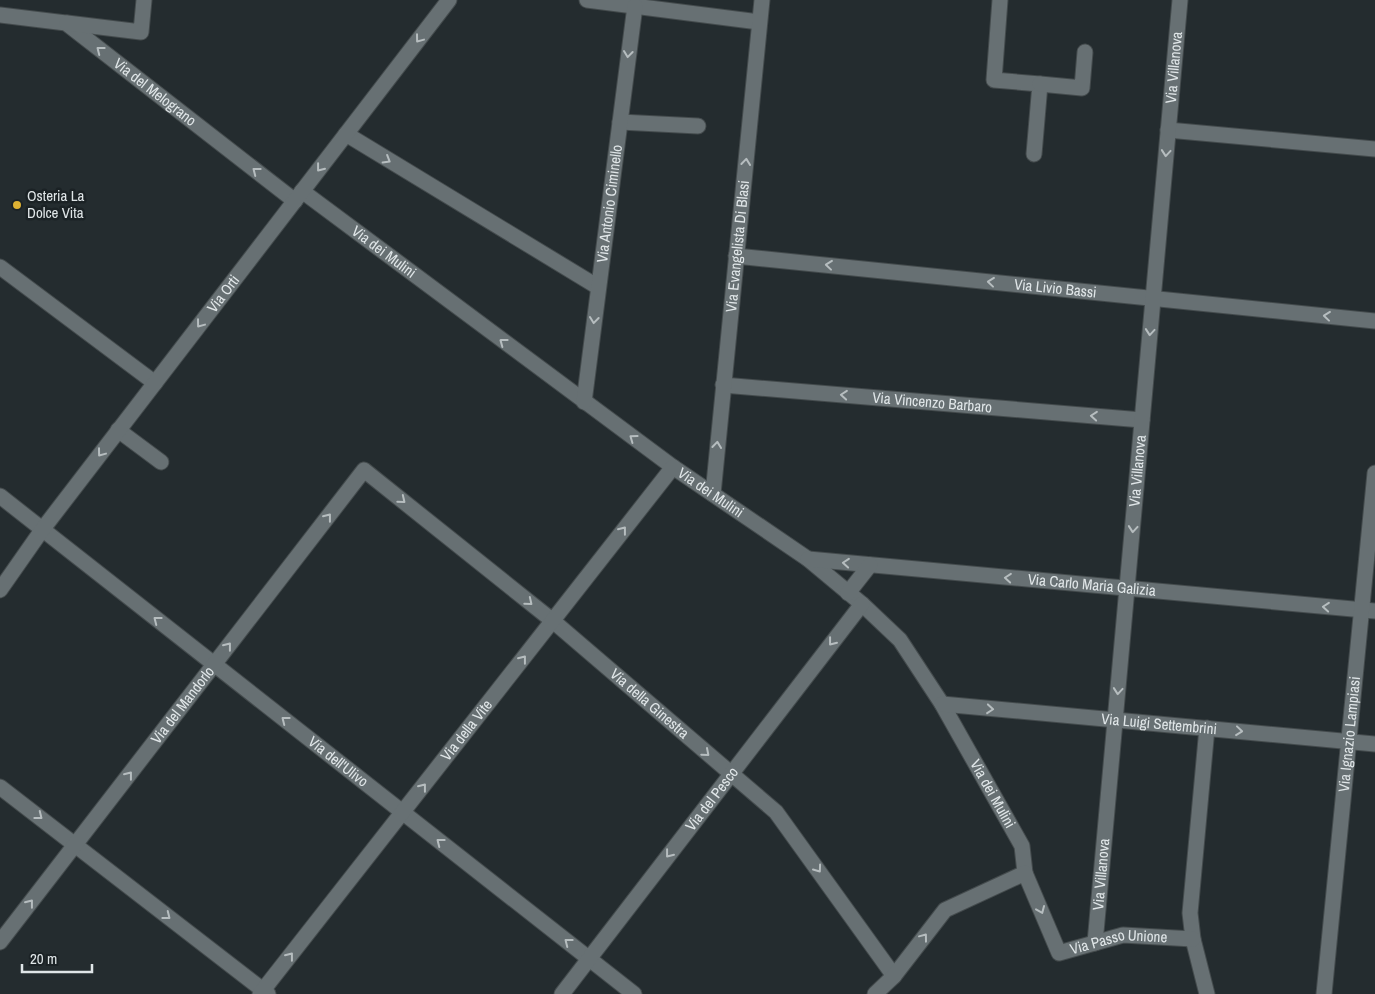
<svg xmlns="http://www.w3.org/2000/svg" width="1375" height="994" font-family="'Archivo Narrow',sans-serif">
	<rect width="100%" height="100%" fill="#242c2f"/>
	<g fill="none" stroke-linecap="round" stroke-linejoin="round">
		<g stroke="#444b4d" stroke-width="17">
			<g id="minor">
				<path d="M587,0L759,22"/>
				<path d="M1000,0L994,80L1040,84L1034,154"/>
				<path id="s1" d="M0,15L66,23L295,201"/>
				<path d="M67,23L141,32L144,0"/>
				<path d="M1040,84L1082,88L1085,52"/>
				<path d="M620,122L698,126"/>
				<path d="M1168,130L1375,149"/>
				<path d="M346,134L598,287"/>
				<path id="s2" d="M302,191L673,467L808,559L862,604L900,640L942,704L1022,846L1025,873"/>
				<path id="s3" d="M736,256L1375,321"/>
				<path d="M0,267L155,383"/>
				<path id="s4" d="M723,385L1142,420"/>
				<path id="s5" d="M584,402L635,6"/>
				<path d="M118,430L161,462"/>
				<path id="s6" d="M713,494L762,0"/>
				<path id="s7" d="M0,496L634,994"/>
				<path id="s8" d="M808,559L1375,611"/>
				<path id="s9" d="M0,590L42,530L449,0"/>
				<path d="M848,593L870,565"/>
				<path id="s10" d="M942,704L1375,744"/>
				<path d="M1207,728L1190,913L1193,939L1207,994"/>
				<path d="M0,787L268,994"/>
				<path id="s11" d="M0,942L364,470L553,621L776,812L894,976"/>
				<path id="s12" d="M1095,943L1180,0"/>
				<path id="s13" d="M260,994L673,467"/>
				<path id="s14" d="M562,994L862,604"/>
				<path id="s15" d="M875,994L894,976L945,910L1025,873L1059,953L1123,935L1193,939"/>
				<path id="s16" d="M1324,994L1375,473"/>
			</g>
		</g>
		<use href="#minor" stroke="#677073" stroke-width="15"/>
	</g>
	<defs><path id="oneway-chevron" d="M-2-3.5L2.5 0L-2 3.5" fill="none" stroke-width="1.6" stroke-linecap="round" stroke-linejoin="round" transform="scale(1.25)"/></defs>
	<g stroke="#b6bdbf">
		<use href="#oneway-chevron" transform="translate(419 39) rotate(127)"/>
		<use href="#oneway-chevron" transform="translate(100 50) rotate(-142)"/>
		<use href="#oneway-chevron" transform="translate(628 54) rotate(97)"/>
		<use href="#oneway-chevron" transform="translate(1166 153) rotate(95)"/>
		<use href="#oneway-chevron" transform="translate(387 160) rotate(31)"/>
		<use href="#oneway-chevron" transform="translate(746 162) rotate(-84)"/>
		<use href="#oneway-chevron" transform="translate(320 168) rotate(128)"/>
		<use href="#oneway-chevron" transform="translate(256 171) rotate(-142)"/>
		<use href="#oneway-chevron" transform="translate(829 265) rotate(-174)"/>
		<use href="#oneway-chevron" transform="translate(991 282) rotate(-174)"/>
		<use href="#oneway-chevron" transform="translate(1327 316) rotate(-174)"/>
		<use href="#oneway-chevron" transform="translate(594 320) rotate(97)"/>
		<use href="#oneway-chevron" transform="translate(200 324) rotate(127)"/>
		<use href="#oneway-chevron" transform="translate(1150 332) rotate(95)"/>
		<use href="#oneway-chevron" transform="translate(503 342) rotate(-143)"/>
		<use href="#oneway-chevron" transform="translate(844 395) rotate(-175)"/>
		<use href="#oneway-chevron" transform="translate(1094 416) rotate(-175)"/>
		<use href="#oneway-chevron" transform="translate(633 438) rotate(-144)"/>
		<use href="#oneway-chevron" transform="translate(717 445) rotate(-84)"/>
		<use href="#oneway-chevron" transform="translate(101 453) rotate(127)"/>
		<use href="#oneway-chevron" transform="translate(402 500) rotate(39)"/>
		<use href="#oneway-chevron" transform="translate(328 517) rotate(-52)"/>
		<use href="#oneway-chevron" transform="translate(1133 529) rotate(95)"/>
		<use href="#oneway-chevron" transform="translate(623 530) rotate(-52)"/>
		<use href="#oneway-chevron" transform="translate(846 563) rotate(-175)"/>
		<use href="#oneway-chevron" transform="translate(1008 578) rotate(-175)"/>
		<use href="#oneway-chevron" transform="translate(529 602) rotate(39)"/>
		<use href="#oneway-chevron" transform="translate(1326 607) rotate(-175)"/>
		<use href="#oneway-chevron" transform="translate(157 620) rotate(-142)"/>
		<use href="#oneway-chevron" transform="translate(832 642) rotate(128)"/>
		<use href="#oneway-chevron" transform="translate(228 646) rotate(-52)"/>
		<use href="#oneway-chevron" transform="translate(523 659) rotate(-52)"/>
		<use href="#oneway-chevron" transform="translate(1118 691) rotate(95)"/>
		<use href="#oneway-chevron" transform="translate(990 709) rotate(5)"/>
		<use href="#oneway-chevron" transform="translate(285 720) rotate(-142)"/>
		<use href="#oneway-chevron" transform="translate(1239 731) rotate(6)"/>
		<use href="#oneway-chevron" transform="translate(706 753) rotate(41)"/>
		<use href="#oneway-chevron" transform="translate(129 775) rotate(-52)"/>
		<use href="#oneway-chevron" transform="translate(423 787) rotate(-52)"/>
		<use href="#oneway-chevron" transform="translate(39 816) rotate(38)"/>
		<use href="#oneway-chevron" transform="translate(440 842) rotate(-142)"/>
		<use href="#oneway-chevron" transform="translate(669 854) rotate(128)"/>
		<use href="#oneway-chevron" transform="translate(818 869) rotate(54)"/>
		<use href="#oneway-chevron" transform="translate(30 903) rotate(-52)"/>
		<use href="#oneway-chevron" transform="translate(1041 910) rotate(67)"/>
		<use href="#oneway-chevron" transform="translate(167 916) rotate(38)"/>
		<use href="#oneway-chevron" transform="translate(924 937) rotate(-53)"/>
		<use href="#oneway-chevron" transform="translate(568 942) rotate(-142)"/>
		<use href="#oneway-chevron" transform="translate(290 956) rotate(-52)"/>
	</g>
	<circle fill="#ddb133" stroke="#1b2225" stroke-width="2" cx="17" cy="205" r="5"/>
	<g text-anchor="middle" stroke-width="5" stroke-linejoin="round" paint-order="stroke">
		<g font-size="15" fill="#e0e6e8" stroke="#1b2225">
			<text dy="5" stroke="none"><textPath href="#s12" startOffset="879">Via Villanova</textPath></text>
			<text dy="5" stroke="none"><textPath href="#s1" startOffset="179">Via del Melograno</textPath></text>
			<text dy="5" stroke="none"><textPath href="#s5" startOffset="200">Via Antonio Ciminello</textPath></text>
			<text dy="5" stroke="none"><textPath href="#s6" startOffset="249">Via Evangelista Di Blasi</textPath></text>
			<text dy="5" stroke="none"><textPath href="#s2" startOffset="102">Via dei Mulini</textPath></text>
			<text dy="5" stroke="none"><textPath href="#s3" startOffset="321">Via Livio Bassi</textPath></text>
			<text dy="5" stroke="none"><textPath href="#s9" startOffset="371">Via Orti</textPath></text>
			<text dy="5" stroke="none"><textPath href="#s4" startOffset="210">Via Vincenzo Barbaro</textPath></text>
			<text dy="5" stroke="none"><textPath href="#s12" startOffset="474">Via Villanova</textPath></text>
			<text dy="5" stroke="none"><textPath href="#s2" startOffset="508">Via dei Mulini</textPath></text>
			<text dy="5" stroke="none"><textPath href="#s8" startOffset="285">Via Carlo Maria Galizia</textPath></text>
			<text dy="5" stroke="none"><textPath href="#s11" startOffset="965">Via della Ginestra</textPath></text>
			<text dy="5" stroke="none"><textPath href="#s11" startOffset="299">Via del Mandorlo</textPath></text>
			<text dy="5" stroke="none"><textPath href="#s10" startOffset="218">Via Luigi Settembrini</textPath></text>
			<text dy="5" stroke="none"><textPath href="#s13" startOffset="335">Via della Vite</textPath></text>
			<text dy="5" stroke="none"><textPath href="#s16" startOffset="261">Via Ignazio Lampiasi</textPath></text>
			<text dy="5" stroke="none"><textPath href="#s7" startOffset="430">Via dell'Ulivo</textPath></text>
			<text dy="5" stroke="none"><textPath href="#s2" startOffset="928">Via dei Mulini</textPath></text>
			<text dy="5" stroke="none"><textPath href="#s14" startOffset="246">Via del Pesco</textPath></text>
			<text dy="5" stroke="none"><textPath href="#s12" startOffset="69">Via Villanova</textPath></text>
			<text dy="5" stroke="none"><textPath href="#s15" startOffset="346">Via Passo Unione</textPath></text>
		</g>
		<g font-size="15" fill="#e0e6e8" stroke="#1b2225" text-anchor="start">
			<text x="27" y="201">Osteria La<tspan x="27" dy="17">Dolce Vita</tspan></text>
		</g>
	</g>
	<path d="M22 964v8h70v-8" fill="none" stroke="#e0e6e8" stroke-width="2.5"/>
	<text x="30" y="964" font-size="15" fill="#e0e6e8" stroke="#1b2225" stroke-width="4" paint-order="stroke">20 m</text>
</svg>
